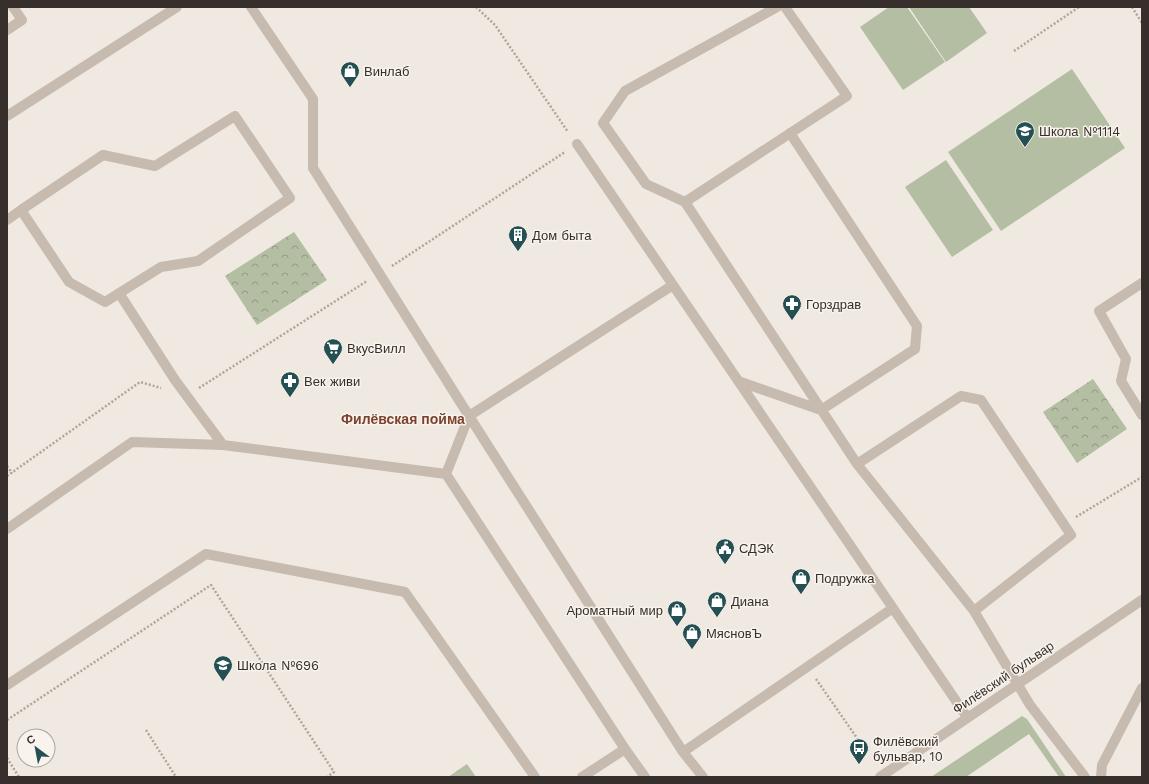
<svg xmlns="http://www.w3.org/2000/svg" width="1149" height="784" font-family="'Work Sans',sans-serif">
	<defs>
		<pattern id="forest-crowns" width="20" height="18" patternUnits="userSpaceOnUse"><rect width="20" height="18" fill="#b4bea2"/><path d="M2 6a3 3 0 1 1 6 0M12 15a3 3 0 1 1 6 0" fill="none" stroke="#939b84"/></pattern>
	</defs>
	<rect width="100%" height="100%" fill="#f0e9e1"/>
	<path fill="#b4bea2" d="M889,7H907L945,62L903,90L860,27Z
		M909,7H969L987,33L946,62Z
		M1072,69L1125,148L1001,231L948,152Z
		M946,160L993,230L952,257L905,187Z
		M1022,716L1027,719L1066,777H1059L1029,734L966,777H931Z"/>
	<path fill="url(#forest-crowns)" d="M294,232L327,280L257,325L225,276Z
		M1093,379L1127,429L1077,463L1043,412Z
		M467,764L476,777H448Z"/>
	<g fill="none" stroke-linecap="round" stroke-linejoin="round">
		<path stroke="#b3a498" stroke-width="2.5" stroke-dasharray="2 2" stroke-linecap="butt" d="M476,7L495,25L568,132
			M1132,7L1142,23
			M1014,51L1079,7
			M392,266L565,152
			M199,388L367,281
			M7,466L12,473
			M7,476L140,382L161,388
			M1076,517L1142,477
			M816,679L866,751
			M7,720L211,585L334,772L327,777
			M146,730L176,777
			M7,758L19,777"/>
		<path stroke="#c7baae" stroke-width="10" d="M251,7L313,99V168L469,416L446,474
			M785,7L847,96L685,202L857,464L974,611L1030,705L1085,777
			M7,30L22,20L13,7
			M7,116L177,7
			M577,144L967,717
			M685,202L646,184L603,123L625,91L777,7
			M7,220L21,210L69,282L105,302L161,267L198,261L290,198L235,116L155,166L103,155L21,210
			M1142,283L1099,311L1126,359L1121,381L1142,415
			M673,285L469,416L683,752L703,777
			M119,293L175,380L223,445L446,474L625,749L645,777
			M738,381L821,410L915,349L917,326L790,133
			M857,464L961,396L981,400L1071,535L974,611
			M7,529L132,442L223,445
			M7,685L206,554L405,592L535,777
			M683,752L893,608
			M582,777L625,749
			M1101,777L1102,765L1142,688"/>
		<path stroke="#c7baae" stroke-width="10" d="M880,777L1142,600"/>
	</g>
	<defs>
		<g id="shop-pin" transform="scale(1)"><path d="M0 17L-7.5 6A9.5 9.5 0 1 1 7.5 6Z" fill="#255053" stroke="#f8f3ed"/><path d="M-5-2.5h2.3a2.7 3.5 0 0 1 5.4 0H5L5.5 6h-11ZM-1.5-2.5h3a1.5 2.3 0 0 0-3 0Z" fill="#fff"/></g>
		<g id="school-pin" transform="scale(1)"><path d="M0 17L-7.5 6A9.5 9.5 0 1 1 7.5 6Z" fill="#255053" stroke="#f8f3ed"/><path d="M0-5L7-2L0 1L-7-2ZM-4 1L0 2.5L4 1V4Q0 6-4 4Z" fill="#fff"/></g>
		<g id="building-pin" transform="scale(1)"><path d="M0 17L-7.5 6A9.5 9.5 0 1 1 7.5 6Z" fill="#255053" stroke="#f8f3ed"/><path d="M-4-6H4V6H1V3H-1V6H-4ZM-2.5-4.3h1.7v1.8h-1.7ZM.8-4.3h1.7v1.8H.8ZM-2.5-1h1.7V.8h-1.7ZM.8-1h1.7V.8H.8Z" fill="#fff"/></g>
		<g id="pharmacy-pin" transform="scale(1)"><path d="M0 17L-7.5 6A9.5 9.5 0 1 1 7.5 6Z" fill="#255053" stroke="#f8f3ed"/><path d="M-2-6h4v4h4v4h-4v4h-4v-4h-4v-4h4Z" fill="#fff"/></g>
		<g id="supermarket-pin" transform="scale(1)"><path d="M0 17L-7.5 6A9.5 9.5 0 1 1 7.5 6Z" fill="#255053" stroke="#f8f3ed"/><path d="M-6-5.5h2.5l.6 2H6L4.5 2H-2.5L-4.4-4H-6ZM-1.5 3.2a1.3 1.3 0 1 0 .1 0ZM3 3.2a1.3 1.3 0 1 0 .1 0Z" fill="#fff"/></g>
		<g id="civic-pin" transform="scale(1)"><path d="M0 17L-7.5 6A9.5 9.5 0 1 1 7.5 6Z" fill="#255053" stroke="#f8f3ed"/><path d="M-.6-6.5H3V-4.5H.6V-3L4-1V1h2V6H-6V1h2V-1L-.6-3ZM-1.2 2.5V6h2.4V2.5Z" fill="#fff"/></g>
		<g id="bus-pin" transform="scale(1)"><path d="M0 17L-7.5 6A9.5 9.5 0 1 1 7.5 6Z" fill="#255053" stroke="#f8f3ed"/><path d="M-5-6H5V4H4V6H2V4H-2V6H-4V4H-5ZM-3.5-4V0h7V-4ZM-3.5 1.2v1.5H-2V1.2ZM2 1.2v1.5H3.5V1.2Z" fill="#fff"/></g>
	</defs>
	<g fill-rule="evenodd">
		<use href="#shop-pin" x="350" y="71"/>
		<use href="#school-pin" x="1025" y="131"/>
		<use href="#building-pin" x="518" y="235"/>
		<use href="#pharmacy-pin" x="792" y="304"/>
		<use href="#supermarket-pin" x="333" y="348"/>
		<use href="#pharmacy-pin" x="290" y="381"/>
		<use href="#civic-pin" x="725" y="548"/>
		<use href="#shop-pin" x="801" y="578"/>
		<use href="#shop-pin" x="717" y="601"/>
		<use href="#shop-pin" x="677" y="610"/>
		<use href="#shop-pin" x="692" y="633"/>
		<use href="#school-pin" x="223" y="665"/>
		<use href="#bus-pin" x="859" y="748"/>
	</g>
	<g text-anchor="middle" stroke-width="3" stroke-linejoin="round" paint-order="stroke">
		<g font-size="13" fill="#372f2b" stroke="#f8f3ed" text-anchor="start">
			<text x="364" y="76">Винлаб</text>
			<text x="1039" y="136">Школа №1114</text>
			<text x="532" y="240">Дом быта</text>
			<text x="806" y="309">Горздрав</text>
			<text x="347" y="353">ВкусВилл</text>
			<text x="304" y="386">Век живи</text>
			<text x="739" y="553">СДЭК</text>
			<text x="815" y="583">Подружка</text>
			<text x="731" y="606">Диана</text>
			<text x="663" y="615" text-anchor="end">Ароматный мир</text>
			<text x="706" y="638">МясновЪ</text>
			<text x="237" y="670">Школа №696</text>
			<text x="873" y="746">Филёвский<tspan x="873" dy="15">бульвар, 10</tspan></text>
		</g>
		<g font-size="13" fill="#372f2b" stroke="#f8f3ed">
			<text transform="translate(1003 677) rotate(-34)" y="5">Филёвский бульвар</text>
		</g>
		<g font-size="14" font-weight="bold" fill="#7c422e" stroke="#f8f3ed">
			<text x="403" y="424">Филёвская пойма</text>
		</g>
	</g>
	<rect width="1149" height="784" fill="none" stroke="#372f2b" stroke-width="16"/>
	<g transform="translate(36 748) rotate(328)"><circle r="19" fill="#f8f3ed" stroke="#aba59f"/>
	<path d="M0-3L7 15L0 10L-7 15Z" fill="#255053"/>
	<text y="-6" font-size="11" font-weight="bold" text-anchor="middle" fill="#372f2b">С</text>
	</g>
</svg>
